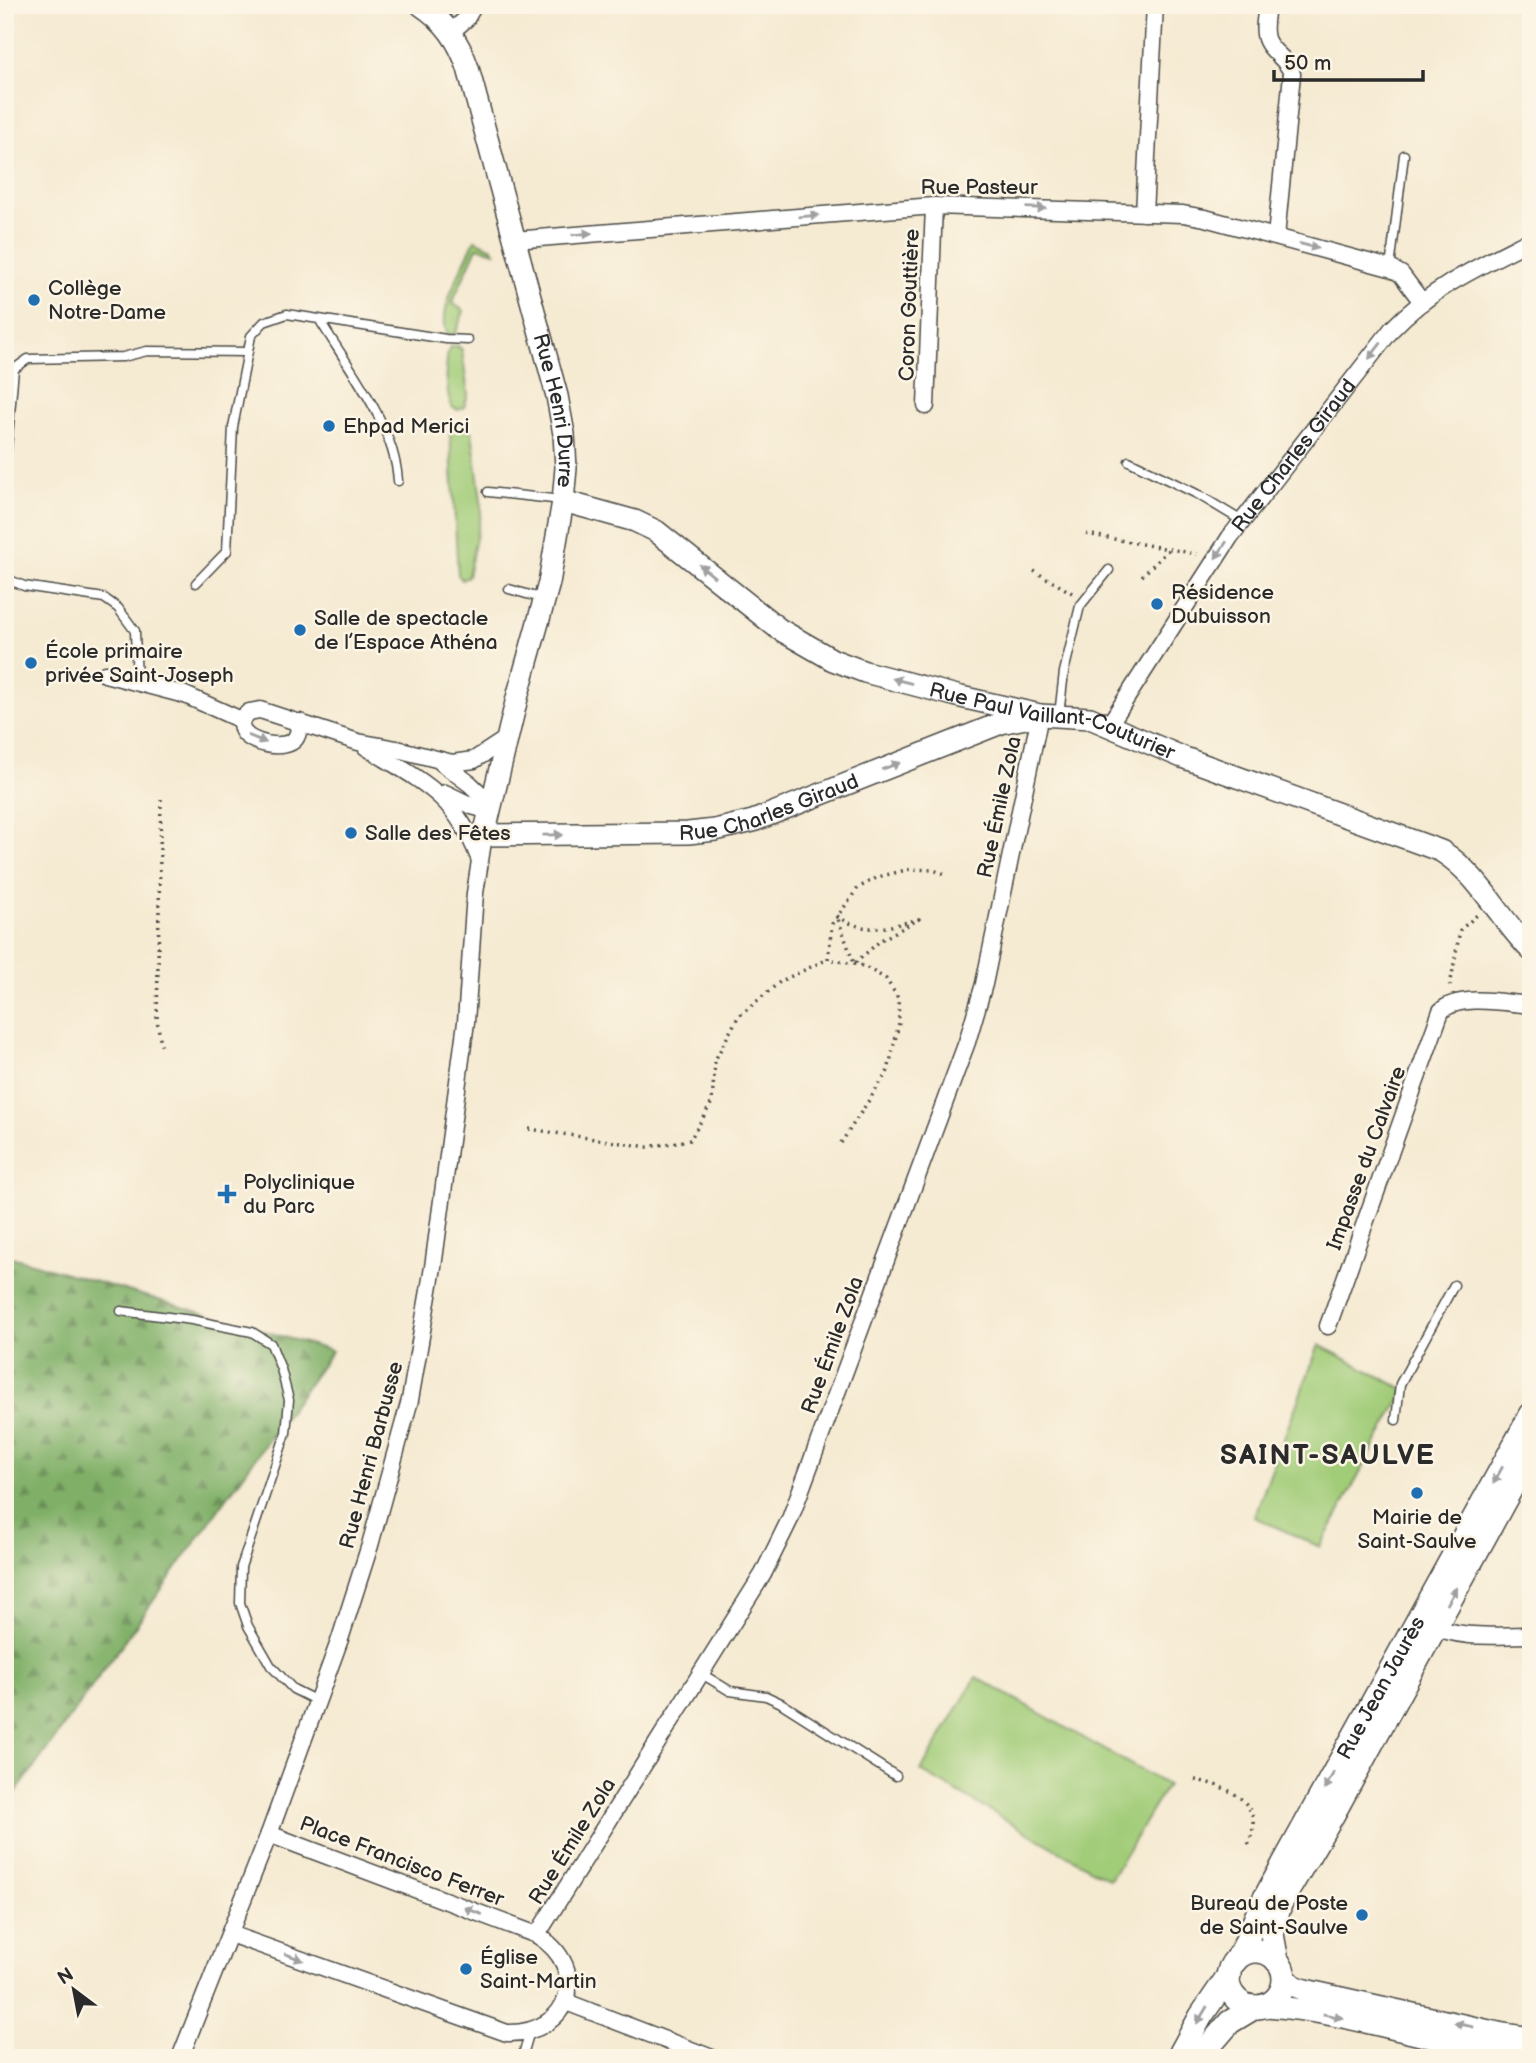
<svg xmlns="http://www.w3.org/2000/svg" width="1536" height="2063" font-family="'Balsamiq Sans',sans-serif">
	<defs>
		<pattern id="forest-firs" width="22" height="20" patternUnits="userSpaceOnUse" patternTransform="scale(1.75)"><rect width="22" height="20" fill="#80b068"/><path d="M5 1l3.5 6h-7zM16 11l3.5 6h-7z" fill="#698f56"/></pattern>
	</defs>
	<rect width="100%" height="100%" fill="#fcf5e5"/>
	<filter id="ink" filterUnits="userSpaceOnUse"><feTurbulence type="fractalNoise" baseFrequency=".0143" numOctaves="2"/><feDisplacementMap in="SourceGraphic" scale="14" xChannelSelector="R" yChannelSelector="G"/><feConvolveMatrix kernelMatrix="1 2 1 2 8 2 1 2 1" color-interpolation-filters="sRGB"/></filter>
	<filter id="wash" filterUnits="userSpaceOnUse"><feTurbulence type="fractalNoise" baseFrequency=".00686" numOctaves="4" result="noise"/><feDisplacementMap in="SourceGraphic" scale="28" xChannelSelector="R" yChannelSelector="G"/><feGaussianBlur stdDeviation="1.57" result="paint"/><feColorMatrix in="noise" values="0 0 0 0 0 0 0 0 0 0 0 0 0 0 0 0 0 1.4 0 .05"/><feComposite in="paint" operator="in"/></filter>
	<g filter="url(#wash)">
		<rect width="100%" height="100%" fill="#f5ead2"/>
		<path fill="#a1cc78" stroke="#667c52" stroke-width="2" d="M475,240L493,248L495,252L477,247L452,303L464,311L455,334L449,335C433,316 466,261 475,240Z
			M453,346H458L462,350L468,395L464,407L458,410L453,408C446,399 444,357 450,348Z
			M459,423L472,432L481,500V514L468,576L462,580L458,575L450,431L455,424Z
			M1319,1345L1405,1390L1320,1547L1254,1517Z
			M976,1677L1167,1785L1110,1880L921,1771Z"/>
		<path fill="url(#forest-firs)" stroke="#566e4a" stroke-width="2" d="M5,1255L332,1351L5,1808Z"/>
	</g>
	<g filter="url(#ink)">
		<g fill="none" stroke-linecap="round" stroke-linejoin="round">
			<g stroke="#494844" stroke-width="11">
				<path id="service" d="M1390,268L1404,155
					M319,319C348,367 395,426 398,481
					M1129,461L1199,495L1242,521
					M5,470L14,369L28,359L123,357L147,351L248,352
					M488,492L562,500
					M5,578L24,586L104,598L118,608L135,631L137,683
					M196,583L227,551L233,427L251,336L264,322L287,314L446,339L468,340
					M509,589L544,599
					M1059,715L1064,672L1080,606L1109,570
					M121,1311L192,1320L252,1332L271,1344L281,1369L289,1400L286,1433L241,1567L240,1603L248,1626L271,1666L293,1689L317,1701
					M1396,1420L1400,1384L1454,1285
					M702,1674L730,1691L766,1696L781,1703L896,1776
					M522,2058L530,2031"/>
			</g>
			<g stroke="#494844" stroke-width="19">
				<g id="minor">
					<path d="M1267,5C1266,16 1262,31 1267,41C1273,54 1288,59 1292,74L1276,237"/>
					<path d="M451,32L466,19L474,5"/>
					<path d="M1144,213L1155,5"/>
					<path d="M514,240L934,206L1183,214L1205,218L1390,268L1401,274L1422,302"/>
					<path d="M926,406L934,206"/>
					<path d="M105,674L185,695L241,720"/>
					<path d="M300,722C299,728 299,734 295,739C285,751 250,744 243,731C241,728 241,723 241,720L249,712L260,710L358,742L397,749L452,763L474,760L506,739"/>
					<path id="s1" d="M1109,725L1230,537L1392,329C1431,288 1482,265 1531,240"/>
					<path d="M366,747C421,781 455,794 479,858"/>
					<path d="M442,763L470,784L491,804"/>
					<path d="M445,793L472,806L490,811"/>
					<path d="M1328,1326L1441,1011C1460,993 1506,1003 1531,1005"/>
					<path d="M1427,1624C1463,1640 1492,1635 1531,1635"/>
					<path d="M230,1934L507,2033C570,2035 592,1969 537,1935L269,1834"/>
					<path d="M537,1935L763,1574L790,1519L967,1042L984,984L1040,715"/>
					<path d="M566,2002L712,2058"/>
					<path d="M180,2058L269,1834L340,1639L370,1545L410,1400L433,1267L466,1022L475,893L484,835"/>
				</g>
			</g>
			<g stroke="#494844" stroke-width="24">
				<g id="tertiary">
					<path id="s2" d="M421,5C445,21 459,41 468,68L557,396L564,434L566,468L563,501L549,583L518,694L484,835L688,833L715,830L753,821L1001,723L1040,715"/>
					<path id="s3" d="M563,501L635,521L656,531L779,629L833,660L865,672L961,697L1040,715L1090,718L1182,757L1441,851C1480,875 1499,919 1531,950"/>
					<path d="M1284,1977L1294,1986L1305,1990L1503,2034L1531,2038"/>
					<path d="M1266,2006C1356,2012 1441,2047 1531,2055"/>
				</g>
			</g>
			<g stroke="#494844" stroke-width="26">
				<g id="secondary">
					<circle cx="1256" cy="1979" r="28"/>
					<path id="s4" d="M1235,1961L1244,1947L1261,1905L1531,1415"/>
					<path d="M1277,1961L1272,1934L1280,1904L1332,1816L1531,1452"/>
					<path d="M1178,2058L1201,2016L1229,1975"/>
					<path d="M1199,2058L1230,2022L1255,2007"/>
				</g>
			</g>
			<path stroke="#494844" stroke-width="3.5" stroke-dasharray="2 5" stroke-linecap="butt" d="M1086,534L1197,554
				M1034,571L1072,593
				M1142,576L1168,550
				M161,799L157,1020L162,1050
				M837,916C868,936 886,927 919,919L881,940L854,964Z
				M1450,986L1460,930L1477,915
				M529,1129L648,1147L690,1140L712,1102L715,1060L738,1017L781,981L828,959
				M841,1143L888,1071L899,1023L898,998L886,979L864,966L828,959L832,924L858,888L878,877L910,869L933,870L945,874
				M1195,1780C1218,1784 1255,1796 1253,1826C1253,1834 1249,1842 1247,1849"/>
			<use href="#service" stroke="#fff" stroke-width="8"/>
			<use href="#minor" stroke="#fff" stroke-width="16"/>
			<use href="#tertiary" stroke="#fff" stroke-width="21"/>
			<use href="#secondary" stroke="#fff" stroke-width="23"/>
		</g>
		<defs><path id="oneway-solid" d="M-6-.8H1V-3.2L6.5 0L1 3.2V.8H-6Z" transform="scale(1.75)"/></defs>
		<g fill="#a0a0a0">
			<use href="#oneway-solid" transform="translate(1036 208) rotate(2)"/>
			<use href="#oneway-solid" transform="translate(809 216) rotate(-5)"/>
			<use href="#oneway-solid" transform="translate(582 234) rotate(-5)"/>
			<use href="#oneway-solid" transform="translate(1309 246) rotate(15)"/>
			<use href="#oneway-solid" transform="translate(1375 351) rotate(128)"/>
			<use href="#oneway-solid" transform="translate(1221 550) rotate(124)"/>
			<use href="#oneway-solid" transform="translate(707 571) rotate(-141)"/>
			<use href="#oneway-solid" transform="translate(902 681) rotate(-165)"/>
			<use href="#oneway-solid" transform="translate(257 739) rotate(22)"/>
			<use href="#oneway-solid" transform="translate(891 766) rotate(-21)"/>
			<use href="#oneway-solid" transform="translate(553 835) rotate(-1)"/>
			<use href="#oneway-solid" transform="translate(1498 1475) rotate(119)"/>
			<use href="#oneway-solid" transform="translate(1452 1596) rotate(-61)"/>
			<use href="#oneway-solid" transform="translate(1329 1781) rotate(119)"/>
			<use href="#oneway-solid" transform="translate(473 1911) rotate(-159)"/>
			<use href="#oneway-solid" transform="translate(294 1957) rotate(20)"/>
			<use href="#oneway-solid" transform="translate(1202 2015) rotate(121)"/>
			<use href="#oneway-solid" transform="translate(1333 2016) rotate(12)"/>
			<use href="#oneway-solid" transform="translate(1464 2025) rotate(-168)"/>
		</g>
	</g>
	<g fill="#1f6fb2" stroke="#fcf5e5" stroke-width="2.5">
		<circle cx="34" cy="300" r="7"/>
		<circle cx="329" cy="426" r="7"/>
		<circle cx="1157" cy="604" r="7"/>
		<circle cx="300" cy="630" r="7"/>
		<circle cx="31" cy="663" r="7"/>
		<circle cx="351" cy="833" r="7"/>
		<path d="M223.5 1183.5h7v7h7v7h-7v7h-7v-7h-7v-7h7z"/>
		<circle cx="1417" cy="1493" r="7"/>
		<circle cx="1362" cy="1915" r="7"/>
		<circle cx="466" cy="1969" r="7"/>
	</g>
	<g text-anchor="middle" stroke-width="5" stroke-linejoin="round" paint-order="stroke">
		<g font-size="21" fill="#2b2b2b" stroke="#fcf5e5">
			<text x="979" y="194">Rue Pasteur</text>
			<text transform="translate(909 305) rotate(-88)" y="7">Coron Gouttière</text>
			<text dy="7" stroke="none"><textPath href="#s2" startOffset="434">Rue Henri Durre</textPath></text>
			<text dy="7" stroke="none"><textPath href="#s1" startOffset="327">Rue Charles Giraud</textPath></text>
			<text dy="7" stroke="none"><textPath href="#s3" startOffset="546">Rue Paul Vaillant-Couturier</textPath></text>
			<text dy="7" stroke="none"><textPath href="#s2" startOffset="1158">Rue Charles Giraud</textPath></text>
			<text transform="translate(999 807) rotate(-78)" y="7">Rue Émile Zola</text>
			<text transform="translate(1366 1158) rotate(-70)" y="7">Impasse du Calvaire</text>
			<text transform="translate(832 1345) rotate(-70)" y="7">Rue Émile Zola</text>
			<text transform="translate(371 1455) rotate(-75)" y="7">Rue Henri Barbusse</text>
			<text dy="7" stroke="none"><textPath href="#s4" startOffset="310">Rue Jean Jaurès</textPath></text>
			<text transform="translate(572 1841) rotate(-58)" y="7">Rue Émile Zola</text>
			<text transform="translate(402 1861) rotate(21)" y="7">Place Francisco Ferrer</text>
		</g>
		<g font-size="21" fill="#2b2b2b" stroke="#fcf5e5" text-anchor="start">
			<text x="48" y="295">Collège<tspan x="48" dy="24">Notre-Dame</tspan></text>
			<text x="343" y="433">Ehpad Merici</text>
			<text x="1171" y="599">Résidence<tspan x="1171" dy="24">Dubuisson</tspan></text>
			<text x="314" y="625">Salle de spectacle<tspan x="314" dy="24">de l’Espace Athéna</tspan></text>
			<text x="45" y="658">École primaire<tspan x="45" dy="24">privée Saint-Joseph</tspan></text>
			<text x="365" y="840">Salle des Fêtes</text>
			<text x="243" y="1189">Polyclinique<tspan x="243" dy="24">du Parc</tspan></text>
			<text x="1417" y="1524" text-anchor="middle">Mairie de<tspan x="1417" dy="24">Saint-Saulve</tspan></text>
			<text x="1348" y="1910" text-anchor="end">Bureau de Poste<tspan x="1348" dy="24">de Saint-Saulve</tspan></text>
			<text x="480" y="1964">Église<tspan x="480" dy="24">Saint-Martin</tspan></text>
		</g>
		<g font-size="28" font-weight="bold" letter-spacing="2" fill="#2b2b2b" stroke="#fcf5e5">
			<text x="1328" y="1464">SAINT-SAULVE</text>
		</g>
	</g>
	<rect width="1536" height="2063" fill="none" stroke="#fcf5e5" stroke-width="28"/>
	<g transform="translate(74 1990) rotate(328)" stroke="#fcf5e5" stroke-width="5" paint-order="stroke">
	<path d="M0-5L12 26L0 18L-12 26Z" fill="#2b2b2b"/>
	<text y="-10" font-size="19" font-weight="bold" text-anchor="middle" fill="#2b2b2b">N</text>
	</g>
	<path d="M1274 70v10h149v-10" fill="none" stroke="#2b2b2b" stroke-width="3.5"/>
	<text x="1284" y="70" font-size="21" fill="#2b2b2b" stroke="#fcf5e5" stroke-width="5" paint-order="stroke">50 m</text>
</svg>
